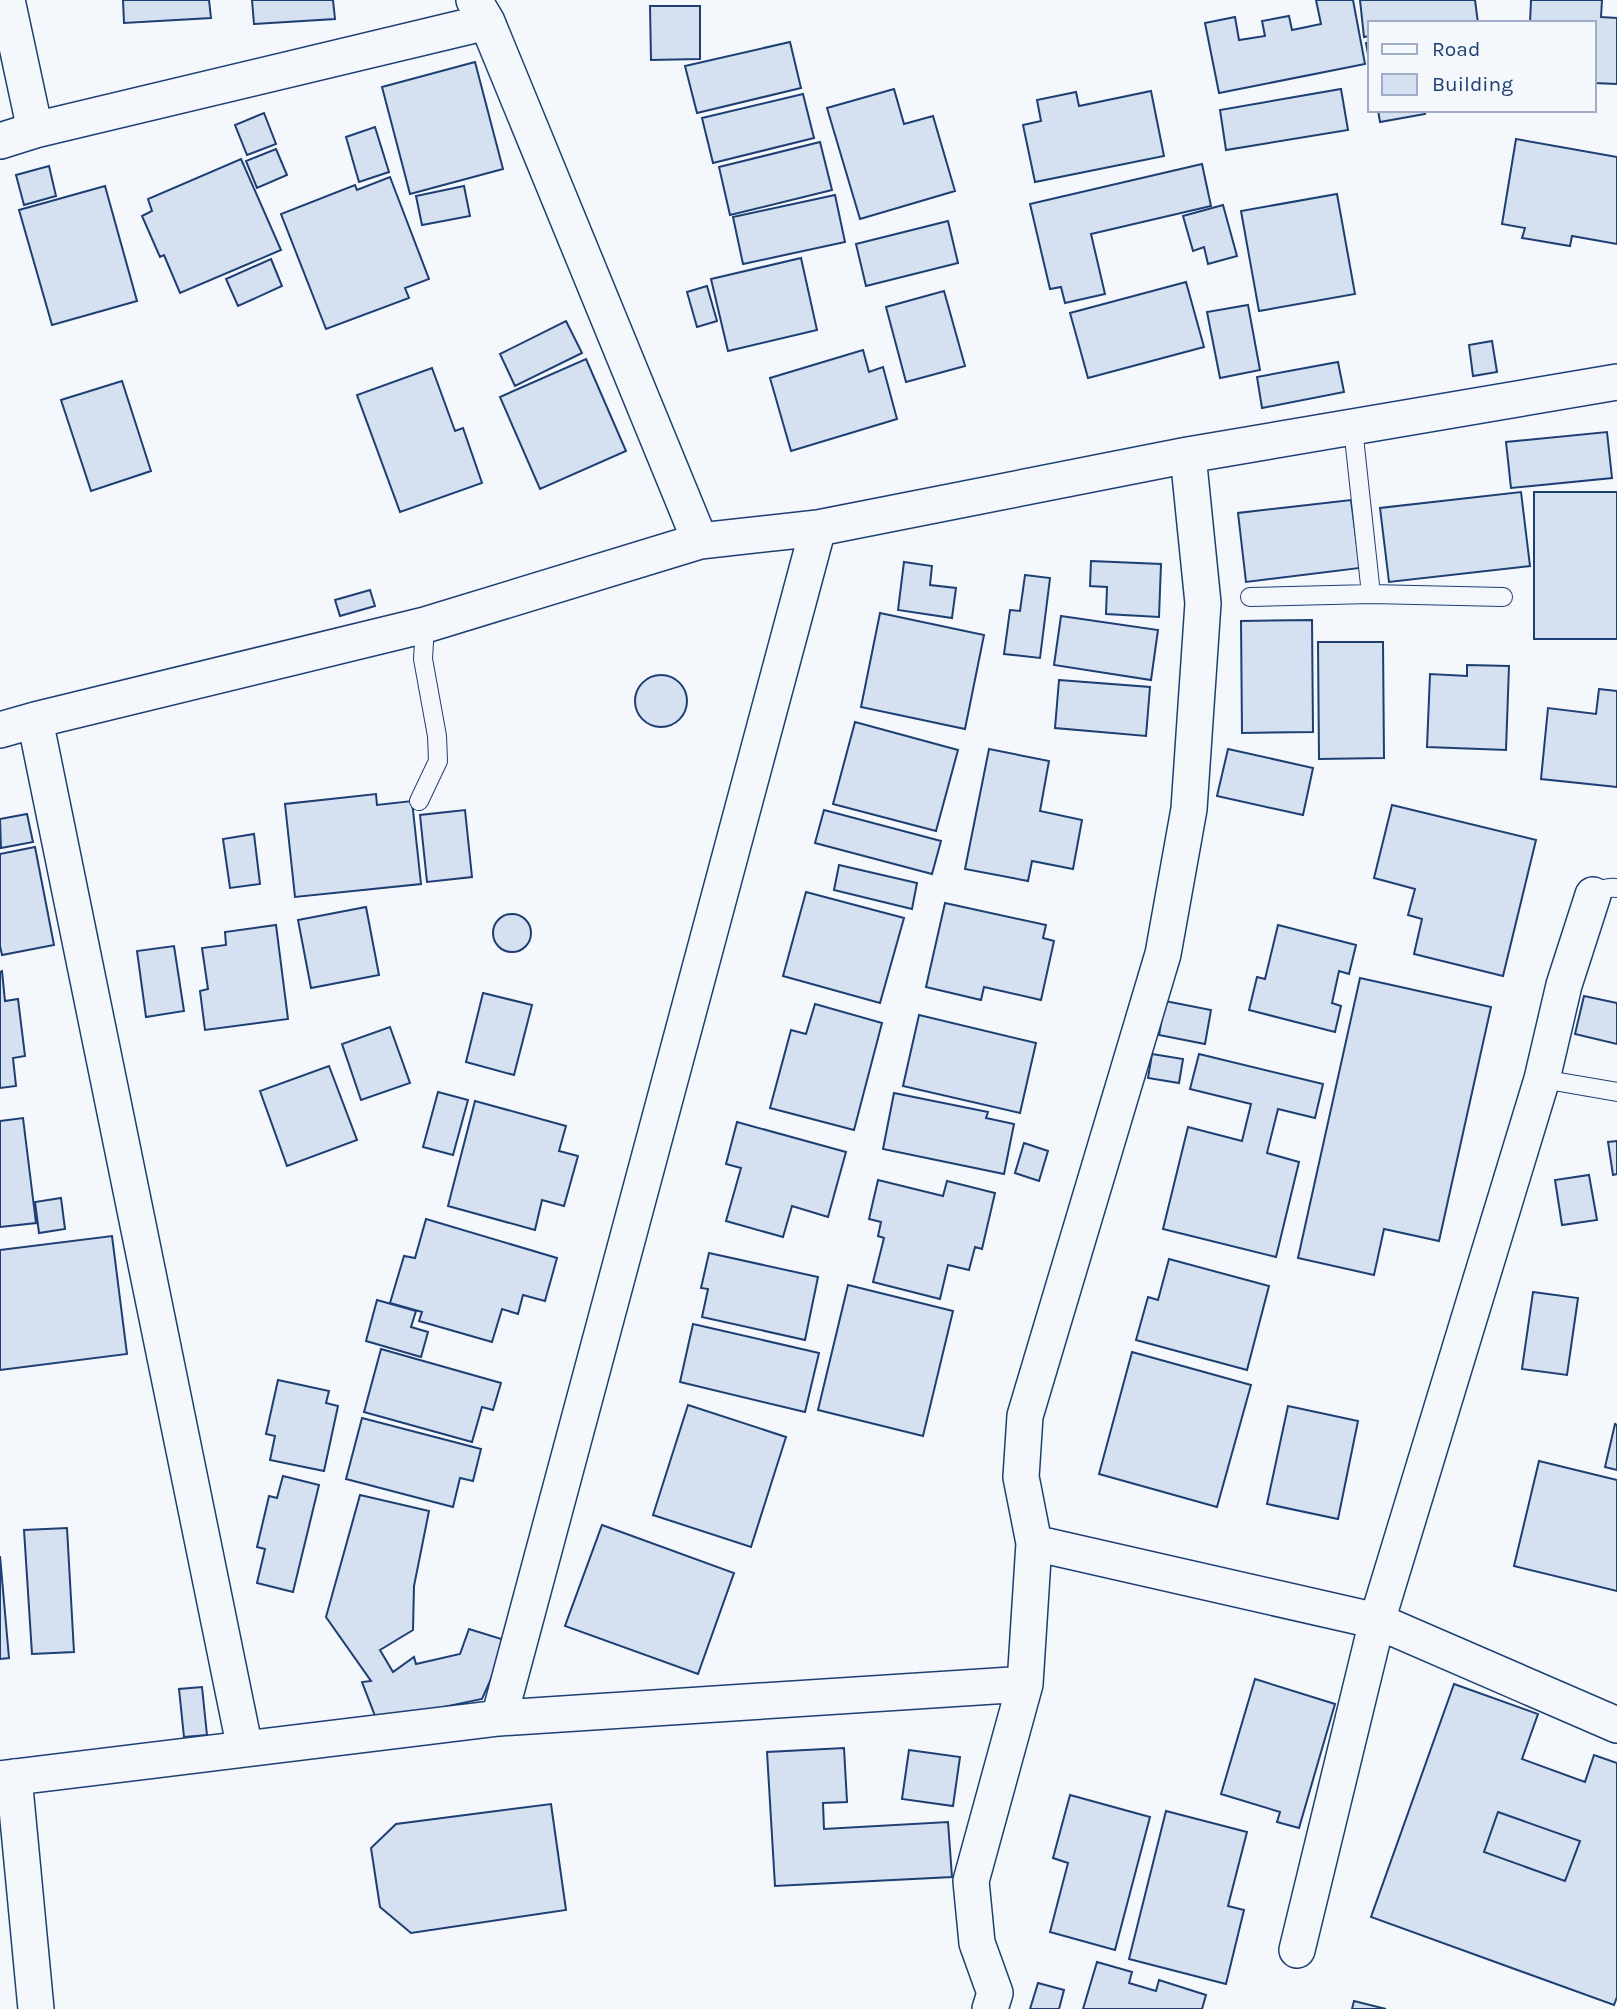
<svg xmlns="http://www.w3.org/2000/svg" width="1617" height="2009" font-family="Karla,sans-serif">
	<rect width="100%" height="100%" fill="#f4f7fb"/>
	<path fill="#d5e0f0" stroke="#1d3f73" stroke-width="2" fill-rule="evenodd" d="M123,0H209L211,18L124,23Z
		M252,0H333L335,19L254,24Z
		M1316,0H1353L1365,64L1219,93L1205,23L1235,17L1239,40L1265,36L1262,21L1289,16L1292,30L1321,24Z
		M1360,0H1475L1478,23H1370V36L1364,37Z
		M1531,0H1602L1601,17L1617,18V84L1594,83V23H1530Z
		M650,6H700V59L651,60Z
		M790,42L801,88L697,113L685,66Z
		M1370,42V65L1366,43Z
		M475,62L503,169L410,194L382,87Z
		M894,89L904,124L933,116L955,191L860,219L827,108Z
		M1341,89L1348,130L1226,150L1220,110Z
		M1151,91L1164,156L1035,182L1023,125L1041,121L1037,100L1076,92L1079,106Z
		M803,94L814,138L713,163L702,118Z
		M1378,110H1424L1425,114L1380,122Z
		M264,113L276,144L247,155L235,125Z
		M375,127L389,172L359,182L346,137Z
		M1516,139L1617,157V244L1572,236L1570,246L1522,238L1525,228L1502,224Z
		M820,142L832,190L730,215L719,167Z
		M276,149L287,175L257,188L246,161Z
		M241,159L281,250L180,293L164,255L160,257L142,216L152,211L148,199Z
		M1202,164L1211,206L1091,234L1105,294L1065,303L1061,287L1050,289L1030,204Z
		M49,166L56,196L24,205L16,175Z
		M390,177L429,279L405,288L409,298L326,329L281,214L355,185L357,190Z
		M105,186L137,301L52,325L19,210Z
		M464,186L470,216L422,225L416,196Z
		M1337,194L1355,294L1259,311L1241,211Z
		M835,195L845,242L743,264L733,217Z
		M1223,205L1237,256L1208,264L1204,247L1193,251L1183,216Z
		M948,221L958,263L866,286L856,244Z
		M801,258L817,330L728,351L711,279Z
		M271,259L282,286L238,306L226,279Z
		M1186,282L1204,347L1088,378L1070,313Z
		M707,286L717,321L697,327L687,292Z
		M944,291L965,366L906,382L886,307Z
		M1248,305L1260,370L1220,378L1207,312Z
		M566,321L582,353L515,386L500,354Z
		M1492,341L1497,372L1473,376L1469,345Z
		M863,350L869,372L883,367L897,419L791,451L770,378Z
		M586,359L626,451L540,489L500,397Z
		M1338,362L1344,392L1262,408L1257,377Z
		M432,368L455,431L463,428L482,483L400,512L357,395Z
		M122,381L151,471L91,491L61,400Z
		M1607,432L1612,478L1511,488L1506,442Z
		M1521,492L1530,566L1389,582L1380,508Z
		M1534,492H1617V639H1534Z
		M1351,500L1360,568L1246,582L1238,513Z
		M1091,561L1161,564L1159,617L1106,614L1107,587L1090,586Z
		M904,562L932,566L930,585L956,588L952,618L898,610Z
		M1025,575L1050,578L1040,658L1004,654L1010,610L1020,611Z
		M370,590L375,606L340,616L335,600Z
		M880,613L984,635L965,729L861,707Z
		M1061,616L1158,630L1151,680L1054,665Z
		M1312,620L1313,732L1242,733L1241,621Z
		M1318,642H1383L1384,758L1319,759Z
		M1467,665L1509,666L1506,750L1427,747L1430,674L1467,676Z
		M635 701a26 26 0 1 1 52 0a26 26 0 1 1-52 0Z
		M1059,680L1150,687L1146,736L1055,728Z
		M1599,689L1617,691V787L1541,779L1548,708L1596,714Z
		M855,722L958,750L936,831L833,804Z
		M989,749L1049,761L1040,811L1082,820L1073,869L1032,861L1028,881L965,869Z
		M1228,749L1313,768L1303,815L1217,796Z
		M376,794L377,805L412,801L421,884L295,897L285,804Z
		M1392,805L1536,840L1503,976L1414,954L1422,919L1408,915L1415,889L1374,878Z
		M465,810L472,877L427,882L420,815Z
		M824,810L941,841L932,874L815,843Z
		M27,814L33,842L1,848L0,819Z
		M254,834L260,884L230,888L223,839Z
		M35,847L54,945L2,955L0,946V854Z
		M839,865L917,883L912,909L834,890Z
		M806,892L904,918L880,1003L783,976Z
		M945,903L1046,925L1043,938L1054,941L1041,1000L984,987L981,1000L926,987Z
		M366,907L379,975L311,988L298,920Z
		M493 933a19 19 0 1 1 38 0a19 19 0 1 1-38 0Z
		M276,925L288,1019L205,1030L200,991L208,989L202,948L226,945L225,932Z
		M1278,925L1356,945L1349,974L1339,971L1332,1003L1341,1006L1335,1032L1249,1010L1257,977L1265,979Z
		M174,946L184,1011L146,1017L137,951Z
		M2,971L5,1001L18,999L25,1056L13,1058L16,1086L0,1088V972Z
		M1360,978L1491,1007L1439,1241L1384,1229L1374,1275L1298,1258Z
		M483,993L532,1005L514,1075L466,1062Z
		M1584,996L1617,1003V1044L1575,1034Z
		M1165,1001L1211,1010L1205,1044L1159,1035Z
		M815,1004L882,1023L854,1130L770,1108L791,1030L806,1034Z
		M919,1015L1036,1043L1020,1113L903,1086Z
		M390,1027L410,1083L361,1100L342,1044Z
		M1152,1054L1183,1059L1179,1083L1148,1078Z
		M1199,1054L1323,1084L1315,1118L1278,1109L1267,1153L1299,1162L1276,1257L1163,1229L1188,1127L1242,1141L1251,1104L1190,1089Z
		M329,1066L357,1140L287,1166L260,1091Z
		M438,1092L468,1100L453,1155L423,1147Z
		M894,1093L988,1112L986,1118L1014,1124L1004,1174L883,1149Z
		M475,1101L566,1126L559,1151L578,1156L564,1206L542,1200L535,1230L448,1206Z
		M23,1118L36,1223L0,1227V1121Z
		M737,1122L846,1152L828,1217L792,1206L783,1237L726,1221L741,1168L726,1164Z
		M1617,1141V1174L1613,1175L1608,1142Z
		M1024,1143L1048,1151L1039,1181L1015,1173Z
		M1589,1175L1597,1220L1562,1225L1555,1180Z
		M878,1180L943,1196L947,1181L995,1193L982,1249L975,1247L969,1270L948,1265L940,1299L873,1282L884,1238L878,1236L881,1222L869,1219Z
		M61,1198L65,1229L39,1233L35,1202Z
		M426,1219L557,1258L545,1301L523,1295L518,1314L502,1309L492,1342L419,1321L422,1312L390,1303L404,1256L415,1258Z
		M112,1236L127,1354L0,1370V1250Z
		M709,1253L818,1277L805,1340L702,1317L708,1289L701,1288Z
		M1169,1259L1269,1286L1247,1370L1136,1340L1148,1297L1158,1300Z
		M848,1285L953,1311L923,1436L818,1410Z
		M1533,1292L1578,1298L1567,1375L1522,1369Z
		M377,1300L416,1311L411,1327L428,1332L421,1357L366,1341Z
		M693,1324L819,1353L805,1412L680,1382Z
		M381,1349L501,1383L493,1410L482,1407L472,1442L364,1412Z
		M1132,1352L1251,1385L1217,1507L1099,1474Z
		M278,1380L329,1391L326,1403L338,1406L324,1471L270,1460L275,1436L266,1434Z
		M688,1405L786,1437L751,1547L653,1515Z
		M1288,1406L1358,1421L1338,1519L1267,1504Z
		M362,1418L481,1449L473,1481L460,1478L453,1507L346,1479Z
		M1615,1424L1617,1425V1470L1605,1467Z
		M1539,1461L1617,1480V1591L1514,1566Z
		M283,1476L319,1485L293,1592L257,1583L265,1549L257,1547L269,1496L277,1498Z
		M360,1495L429,1511L414,1586L413,1630L380,1650L393,1672L414,1657L416,1664L460,1654L469,1629L508,1641L482,1699L377,1721L362,1682L371,1681L326,1617Z
		M602,1525L734,1573L698,1674L565,1626Z
		M67,1528L74,1652L32,1654L24,1530Z
		M0,1556L9,1658L0,1659Z
		M1255,1679L1335,1704L1299,1828L1277,1822L1280,1812L1221,1794Z
		M1454,1684L1538,1714L1522,1759L1585,1782L1594,1755L1617,1763V1997L1614,2005L1371,1917ZM1498,1812L1580,1841L1565,1881L1484,1852Z
		M202,1687L207,1735L184,1737L179,1689Z
		M844,1748L847,1802L823,1803L824,1829L948,1822L952,1877L775,1886L767,1752Z
		M909,1750L960,1757L953,1806L902,1799Z
		M1070,1795L1150,1817L1115,1950L1050,1932L1068,1863L1053,1858Z
		M551,1804L566,1910L411,1933L380,1907L371,1848L396,1824Z
		M1166,1811L1247,1832L1228,1906L1244,1910L1226,1984L1129,1959Z
		M1498,1812L1580,1841L1565,1881L1484,1852Z
		M1097,1962L1132,1972L1129,1983L1156,1991L1159,1980L1206,1995L1202,2009H1083Z
		M1038,1983L1064,1990L1059,2009H1030Z
		M1354,2001L1386,2009H1352Z"/>
	<g fill="none" stroke-linecap="round" stroke-linejoin="round">
		<g stroke="#1d3f73" stroke-width="20">
			<path id="service" d="M1353,428L1371,594
				M1250,597L1371,594L1503,597
				M419,801L438,761L437,736L423,659L425,625
				M1593,895C1602,889 1607,887 1617,888
				M1542,1079L1617,1092"/>
		</g>
		<g stroke="#1d3f73" stroke-width="38">
			<path id="minor" d="M7,0L35,130
				M474,0L487,22L700,541
				M0,141L35,130L487,22
				M1188,455L1203,603L1189,809L1163,954L1025,1416L1021,1477L1034,1543L1377,1621L1617,1725
				M35,720L245,1749
				M0,730L35,720L425,625L700,541L818,528L1188,455L1617,382
				M499,1718L818,528
				M14,1777L36,2009
				M0,1779L499,1718L1025,1684
				M1297,1950L1377,1621L1542,1079L1564,985L1593,895
				M990,2009L995,1993L977,1943L971,1881L1025,1684L1034,1543"/>
		</g>
		<use href="#service" stroke="#f4f7fb" stroke-width="18"/>
		<use href="#minor" stroke="#f4f7fb" stroke-width="35"/>
	</g>
	<rect x="1368" y="21" width="228" height="91" fill="#f4f7fb" stroke="#9eadc5" stroke-width="2"/>
	<rect x="1382" y="44" width="35" height="10" fill="#f4f7fb" stroke="#9eadc5" stroke-width="2"/>
	<text x="1432" y="56" font-size="21" fill="#1d3f73">Road</text>
	<rect x="1382" y="74" width="35" height="21" fill="#d5e0f0" stroke="#9eadc5" stroke-width="2"/>
	<text x="1432" y="91" font-size="21" fill="#1d3f73">Building</text>
</svg>
